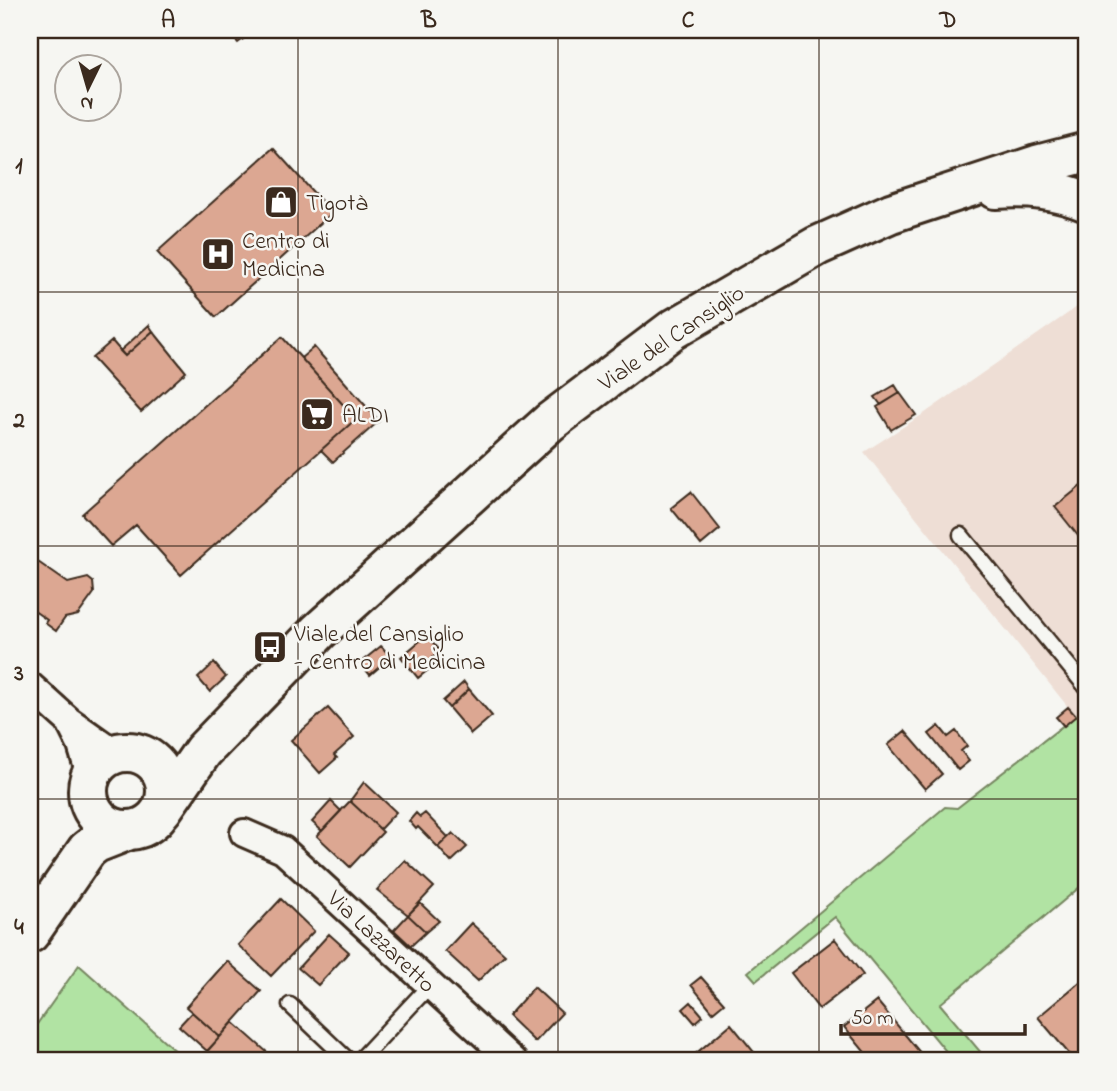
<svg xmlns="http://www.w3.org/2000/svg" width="1117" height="1091" font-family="'Indie Flower',sans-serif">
	<rect width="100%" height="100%" fill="#f6f6f2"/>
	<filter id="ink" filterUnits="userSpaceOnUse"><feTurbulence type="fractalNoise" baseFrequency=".0143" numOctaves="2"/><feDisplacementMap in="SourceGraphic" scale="14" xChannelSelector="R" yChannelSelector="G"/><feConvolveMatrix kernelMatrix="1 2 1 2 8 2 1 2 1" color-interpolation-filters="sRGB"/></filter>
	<g filter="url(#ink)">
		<path fill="#eeded5" d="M1087,300V725L1079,714L1076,716L1068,707L864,452L925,413Z"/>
		<path fill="#b1e3a3" stroke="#768660" stroke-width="2" d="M1078,714L1087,725V881L940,1004L988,1061H954L835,917L756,981L748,972L945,807L957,808Z
			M79,965L187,1061H30V1034Z"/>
		<path fill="#dca792" stroke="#3b2a1e" stroke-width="2" d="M227,30H255L238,43Z
			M273,148L332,213L216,317L157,252Z
			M149,325L153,331L125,356L120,351Z
			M153,331L186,372L141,412L92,358L112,341L125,356Z
			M282,337L356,419L181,575L136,525L111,546L82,514Z
			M314,347L379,421L333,462L321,450L356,419L301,358Z
			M895,385L900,393L881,405L875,397Z
			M900,393L916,415L891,430L877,407Z
			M1087,481V547L1055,507Z
			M691,492L720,529L701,545L671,508Z
			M38,562L68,583L88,578L93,582L94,593L78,615L65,618L56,631L45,623L47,620L30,608V573Z
			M427,635L440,651L430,660L434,665L418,678L401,657Z
			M381,646L391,657L370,675L360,663Z
			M214,663L226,677L210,692L198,678Z
			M464,682L469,689L449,708L443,701Z
			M469,689L492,716L471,734L449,708Z
			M1068,707L1076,716L1064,726L1056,717Z
			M328,708L354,737L334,755L337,758L320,773L291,740Z
			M939,726L948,737L956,731L967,746L961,751L969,761L958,770L929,734Z
			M905,731L942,774L925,789L888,745Z
			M364,782L396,812L380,829L350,801Z
			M331,801L341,811L322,831L312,822Z
			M350,801L383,832L350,867L317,836Z
			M416,813L420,817L425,813L448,837L438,847L418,827L416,829L409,821Z
			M453,833L467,847L451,862L438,847Z
			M405,860L434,887L408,915L377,890Z
			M281,899L314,931L271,976L238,945Z
			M420,903L439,921L426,932L408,915Z
			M408,915L426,932L411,946L394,930Z
			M471,923L505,954L478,981L445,951Z
			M329,934L349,952L318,985L298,968Z
			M835,939L863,975L819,1009L791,973Z
			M227,961L261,991L220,1037L186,1007Z
			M1087,976V1061H1075L1038,1017Z
			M701,977L724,1003L713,1012L691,985Z
			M534,987L562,1013L535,1042L508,1016Z
			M877,1001L927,1061H872L844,1027Z
			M691,1002L703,1016L695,1023L683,1009Z
			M192,1012L220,1037L207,1051L179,1026Z
			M233,1022L277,1061H210L204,1055Z
			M731,1024L758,1057L753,1061H697L693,1056Z"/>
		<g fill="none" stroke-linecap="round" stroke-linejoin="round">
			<g stroke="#3b2a1e" stroke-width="19">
				<path id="service" d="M961,535L1087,688
					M290,1005L349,1061
					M359,1061L430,985"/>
			</g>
			<g stroke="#3b2a1e" stroke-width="32">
				<path id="minor" d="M30,686L68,720L116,754
					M71,725L81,745L91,778
					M244,833L283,850L513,1061"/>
			</g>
			<g stroke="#3b2a1e" stroke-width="44">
				<path id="secondary" d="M996,189C1029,187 1056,189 1087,202
					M88 791a39 39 0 1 1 78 0a39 39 0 1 1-78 0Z
					M162,810L203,751L319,631L550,422L672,330L817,246L891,213L1037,165L1087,152
					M30,933L87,850L96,843L129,830"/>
			</g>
			<use href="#service" stroke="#f6f6f2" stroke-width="14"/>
			<use href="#minor" stroke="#f6f6f2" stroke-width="26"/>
			<use href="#secondary" stroke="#f6f6f2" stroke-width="38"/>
		</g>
	</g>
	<path fill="none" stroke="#3b2a1e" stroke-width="2" stroke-opacity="0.55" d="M298,30V1061M558,30V1061M819,30V1061M30,292H1087M30,546H1087M30,799H1087"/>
	<defs>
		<g id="shop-square" transform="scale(1.75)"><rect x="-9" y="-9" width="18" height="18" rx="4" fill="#3b2a1e" stroke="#f6f6f2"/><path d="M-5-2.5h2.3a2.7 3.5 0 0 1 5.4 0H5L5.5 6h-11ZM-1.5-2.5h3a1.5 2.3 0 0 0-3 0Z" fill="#fff"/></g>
		<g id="hospital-square" transform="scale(1.75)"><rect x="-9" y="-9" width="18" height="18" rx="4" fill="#3b2a1e" stroke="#f6f6f2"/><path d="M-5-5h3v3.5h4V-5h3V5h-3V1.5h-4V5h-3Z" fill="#fff"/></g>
		<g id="supermarket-square" transform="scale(1.75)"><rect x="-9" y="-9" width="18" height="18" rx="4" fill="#3b2a1e" stroke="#f6f6f2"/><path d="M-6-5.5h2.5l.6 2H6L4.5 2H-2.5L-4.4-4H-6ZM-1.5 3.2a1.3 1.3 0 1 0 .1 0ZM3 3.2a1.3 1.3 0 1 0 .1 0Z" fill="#fff"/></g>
		<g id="bus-square" transform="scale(1.75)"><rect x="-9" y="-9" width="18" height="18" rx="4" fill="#3b2a1e" stroke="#f6f6f2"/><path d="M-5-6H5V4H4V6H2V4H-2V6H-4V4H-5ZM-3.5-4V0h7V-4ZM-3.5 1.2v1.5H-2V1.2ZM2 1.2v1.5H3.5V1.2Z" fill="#fff"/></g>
	</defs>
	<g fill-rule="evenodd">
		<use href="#shop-square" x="281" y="202"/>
		<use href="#hospital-square" x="218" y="254"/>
		<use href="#supermarket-square" x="317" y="414"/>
		<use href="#bus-square" x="270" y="647"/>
	</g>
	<g text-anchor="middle" stroke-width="5" stroke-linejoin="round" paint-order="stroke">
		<g font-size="24" fill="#3b2a1e" stroke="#f6f6f2" text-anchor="start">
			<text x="306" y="210">Tigotà</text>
			<text x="242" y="248">Centro di<tspan x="242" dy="28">Medicina</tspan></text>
			<text x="342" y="422">ALDI</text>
			<text x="294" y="641">Viale del Cansiglio<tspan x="294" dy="28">- Centro di Medicina</tspan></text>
		</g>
		<g font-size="24" fill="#3b2a1e" stroke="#f6f6f2">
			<text transform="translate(671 337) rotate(-34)" y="8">Viale del Cansiglio</text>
			<text transform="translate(382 941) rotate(43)" y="8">Via Lazzaretto</text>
		</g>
	</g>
	<rect width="1117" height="1091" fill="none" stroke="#f6f6f2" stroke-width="77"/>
	<g transform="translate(88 88) rotate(185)"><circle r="33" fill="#f6f6f2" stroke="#aba49d" stroke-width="2"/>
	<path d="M0-5L12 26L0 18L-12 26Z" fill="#3b2a1e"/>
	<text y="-10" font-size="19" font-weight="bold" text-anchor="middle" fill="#3b2a1e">N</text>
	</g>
	<path d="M841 1024v10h184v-10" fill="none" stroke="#3b2a1e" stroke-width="3.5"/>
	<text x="851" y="1024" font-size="21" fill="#3b2a1e" stroke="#f6f6f2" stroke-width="5" paint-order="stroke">50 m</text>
	<rect x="38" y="38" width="1040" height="1014" fill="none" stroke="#3b2a1e" stroke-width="2.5"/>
	<g font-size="23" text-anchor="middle" font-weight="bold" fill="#3b2a1e">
		<text x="168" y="27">A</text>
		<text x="429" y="27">B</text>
		<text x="688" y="27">C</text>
		<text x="948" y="27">D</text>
		<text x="19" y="173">1</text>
		<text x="19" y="427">2</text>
		<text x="19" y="680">3</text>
		<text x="19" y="934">4</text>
	</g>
</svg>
